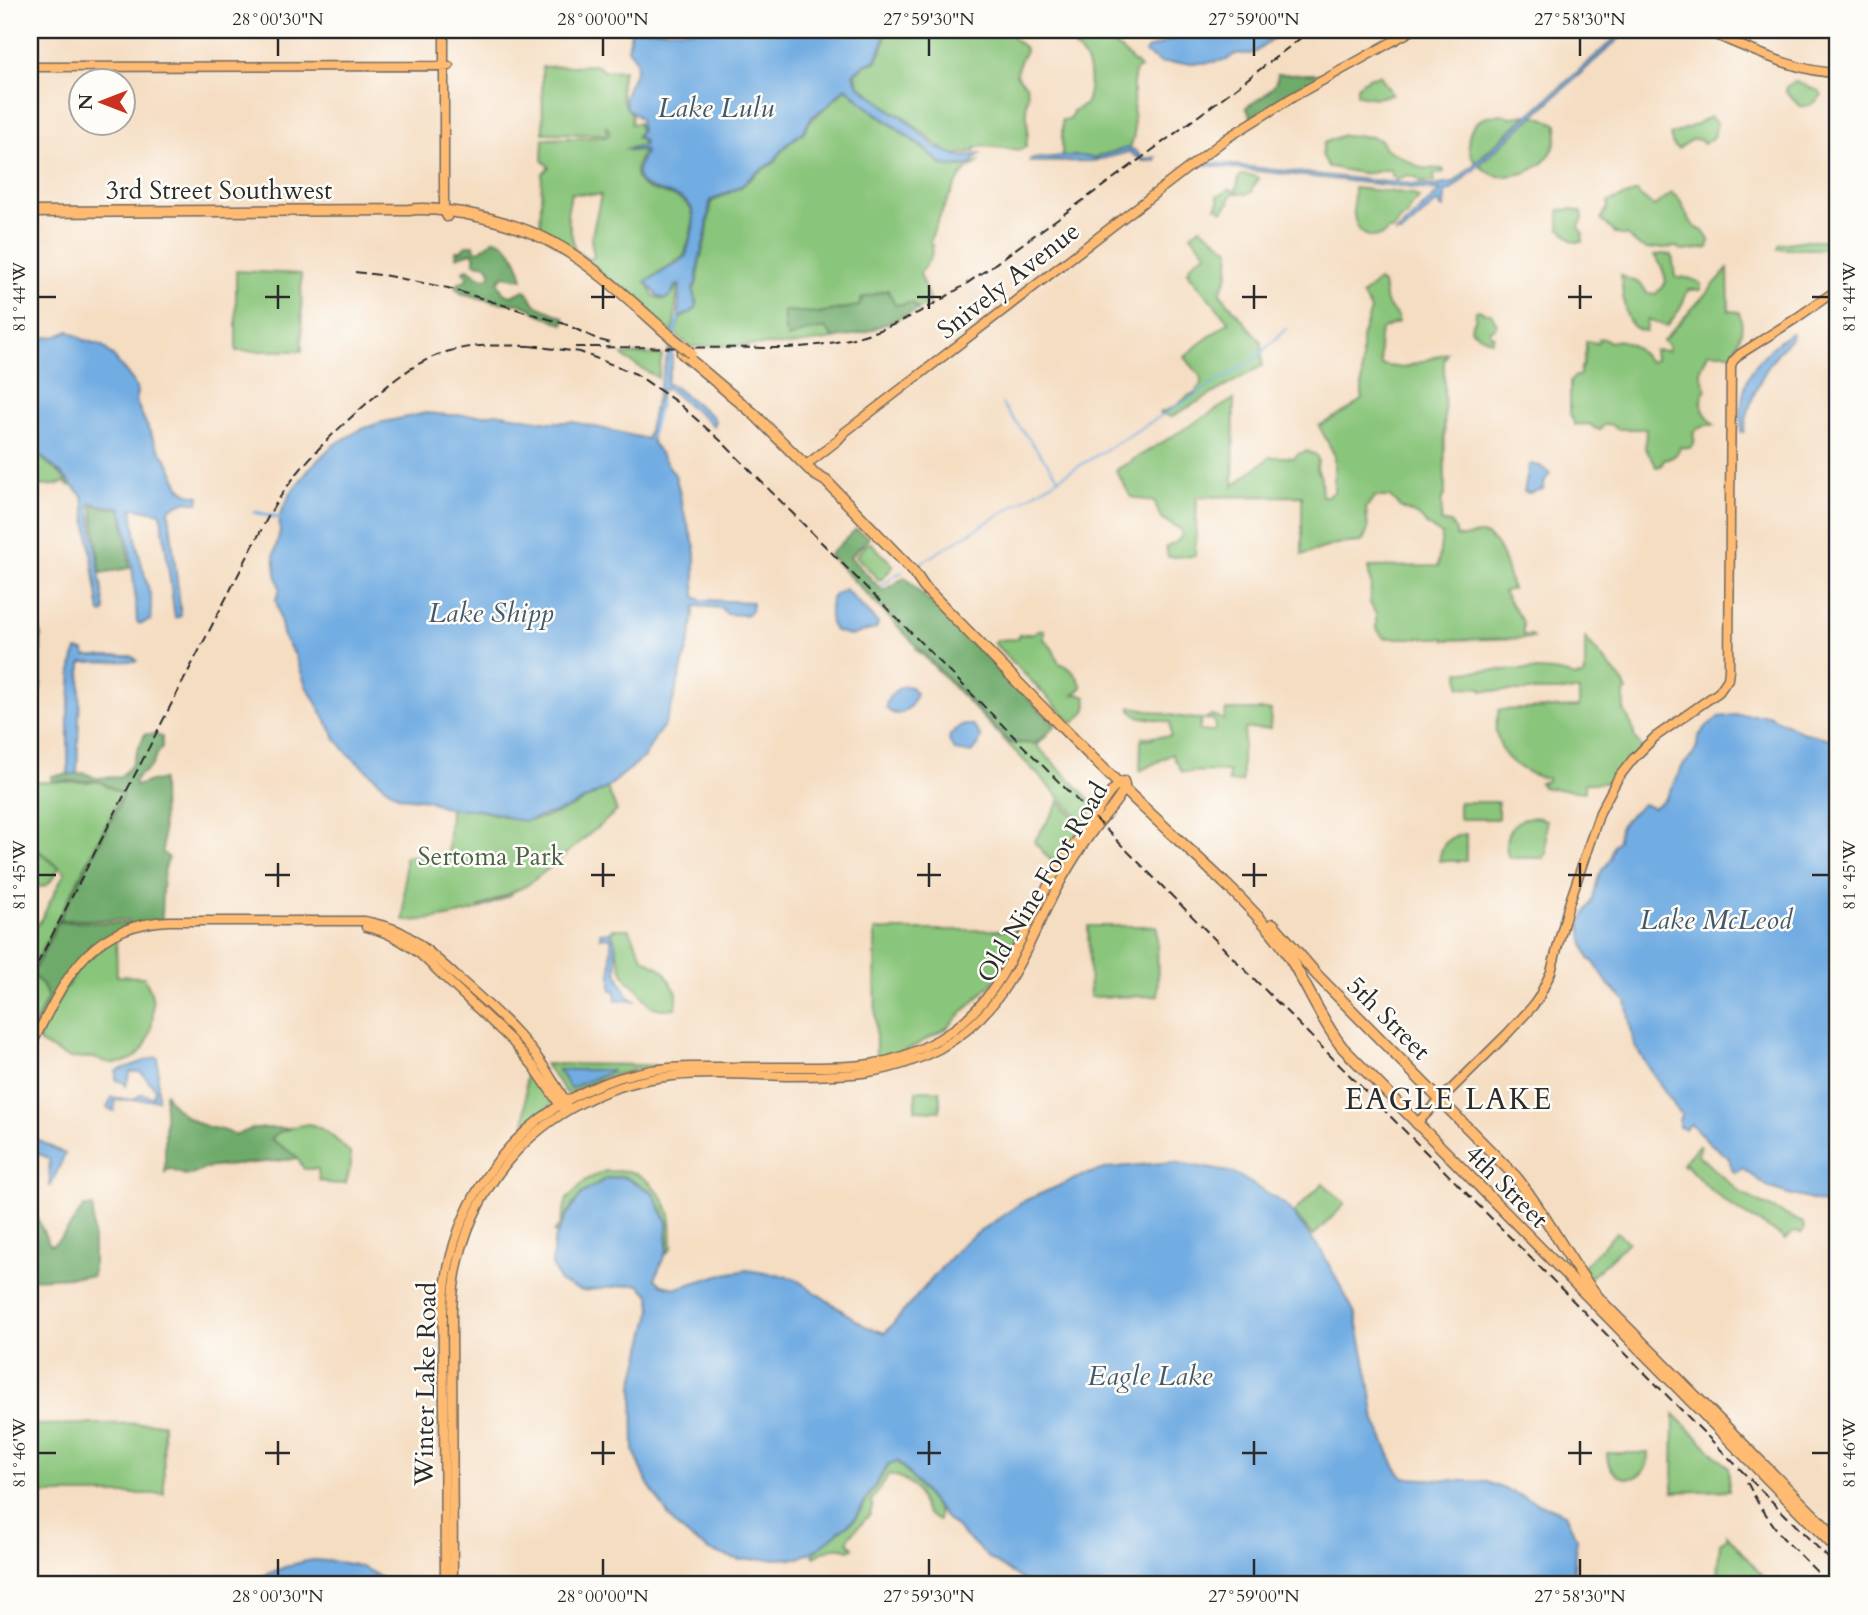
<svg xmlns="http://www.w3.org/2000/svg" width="1868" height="1615" font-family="Cardo,serif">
	<rect width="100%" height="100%" fill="#fdfcf7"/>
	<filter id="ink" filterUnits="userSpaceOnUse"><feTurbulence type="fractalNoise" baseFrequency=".0143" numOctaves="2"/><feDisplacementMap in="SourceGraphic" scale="14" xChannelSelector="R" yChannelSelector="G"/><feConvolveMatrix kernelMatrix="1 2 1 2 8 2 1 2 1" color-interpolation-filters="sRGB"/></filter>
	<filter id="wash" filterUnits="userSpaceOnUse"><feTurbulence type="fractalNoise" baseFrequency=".00686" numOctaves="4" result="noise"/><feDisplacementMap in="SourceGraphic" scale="28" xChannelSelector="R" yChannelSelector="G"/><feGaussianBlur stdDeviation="1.57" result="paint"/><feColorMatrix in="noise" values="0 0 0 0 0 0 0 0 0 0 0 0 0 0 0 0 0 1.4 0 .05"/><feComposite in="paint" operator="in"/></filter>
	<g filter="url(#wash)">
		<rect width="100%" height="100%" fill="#f5ddc2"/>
		<path fill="#89c57a" stroke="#5a7852" stroke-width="2" fill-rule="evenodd" d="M885,30H1012L1013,38L1025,48L1026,51L1021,59L1016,75L1026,85L1028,93L1026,105L1028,131L1026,146L1021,150L984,146L975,148L974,151L956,155L945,151L903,116L894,112L859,85L855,73L866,65L876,62C881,54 887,39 885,30Z
			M1096,40C1115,40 1127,56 1140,68L1135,71L1133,84L1134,137L1129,148L1099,156L1095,160L1089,157H1062V120H1070L1073,111L1085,105C1092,87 1093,59 1074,48Z
			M597,65L603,71L624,70C618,85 620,103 632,114L631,124L638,123L640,131L636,137L641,140L643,145L626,149L631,151L641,150L643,152C614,204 682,182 692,212C695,221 687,247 684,256L645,282L649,286L653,296L664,300L672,295L676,286H678L673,333L540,232L542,174L549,167L542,160L543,139L603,137L608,136L610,133L607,126L605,127L607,132L605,135C584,134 565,133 543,133L542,67ZM571,193L601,195L591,240L594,256L589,260L575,250L567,214Z
			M1380,75L1392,94L1376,98L1357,95V86L1368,78Z
			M1794,82C1803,83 1810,89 1819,91L1822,95C1817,102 1809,107 1800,106L1786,92V87Z
			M846,88L863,104L926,151L941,165L950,167H962L970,166L979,161V162C975,166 970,166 966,170C956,180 930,233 930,245H933L931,257L920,273L930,302L918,310L912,303L895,305L888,290L862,298L859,306L818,313L784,311L788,338L803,332L826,328L834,339L791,345L700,346L690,347L675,334L680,319L692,312L697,307L694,289L697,282L700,260L707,234L711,202L741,187L756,174L774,163L786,146L804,132L813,118L829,105Z
			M1501,114L1511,117L1527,115L1476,162C1464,149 1466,126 1484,118C1489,116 1496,115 1501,114Z
			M1535,115L1557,124C1559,153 1542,170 1515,175C1510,175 1504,177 1498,176C1491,175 1484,169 1478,165Z
			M1710,117L1717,123L1714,137L1704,144L1700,140L1693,139L1678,149L1673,146L1670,135L1690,127Z
			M1343,135L1373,137L1380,140L1385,148L1421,168L1443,169L1444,172L1434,175V182H1421L1415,177L1407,175L1397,180L1392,176L1391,170C1381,168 1373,175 1363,173C1351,172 1340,168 1328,167L1322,155L1324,143Z
			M1242,175L1255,176L1259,179L1252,188L1253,191L1247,194L1234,193L1230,196L1229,203L1223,211L1220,210V208L1216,207L1219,202L1217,195H1221L1229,189L1236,191L1239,177Z
			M1354,188L1413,194L1419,198L1410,208L1407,216L1401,219L1394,230H1388C1383,235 1381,237 1373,237C1350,234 1353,205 1354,188Z
			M1637,192L1638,195C1645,198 1648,203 1654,206L1672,193L1680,200L1688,218L1695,227L1703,231L1709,240L1708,248L1683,251L1677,247L1647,249L1641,247L1626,235L1624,236L1615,233L1601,219L1608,207V202Z
			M1572,209L1582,212L1583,218L1579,227L1583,234L1582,242C1566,243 1571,234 1559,228V210Z
			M1200,227L1230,250L1228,275L1220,293L1262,343V366L1171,417L1160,413L1176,406L1188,396L1196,393L1197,389L1202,385L1200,376L1185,357L1198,345L1229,322L1187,272L1190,271L1189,268C1192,262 1201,255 1207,253L1191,235Z
			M1807,240H1838V249H1778L1780,244Z
			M1662,254L1672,255L1675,277C1684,277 1694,278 1701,284V290H1688L1680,309L1667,326L1648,319L1646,331C1621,330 1624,294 1621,275C1634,284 1638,277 1647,293L1656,294L1666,282C1665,274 1661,262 1654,256Z
			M1728,269L1729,311L1739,312C1745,327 1740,339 1733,353H1708L1700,371L1706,389C1696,403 1704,413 1714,425H1707L1697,429L1693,435C1696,442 1694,443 1690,448L1680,447C1677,456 1672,458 1664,460L1661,466L1656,467L1654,462L1645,448L1646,429H1617L1610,424L1604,425L1600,430L1594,428L1590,424L1575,425L1570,414V382L1574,377L1580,375L1581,367L1583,366L1586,350V341L1597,343L1599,339L1601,338L1610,342C1626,336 1639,350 1648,361L1652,362L1655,359L1654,350L1668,351V345L1663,341Z
			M236,271L301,274L302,351H236Z
			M1378,281L1383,284C1387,301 1381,302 1398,316V322L1381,330L1379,343L1381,365L1403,368L1447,353L1444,360L1445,496L1442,497L1441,522L1451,523L1456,531V536C1464,539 1470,535 1478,534C1500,533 1508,573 1512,589L1503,592L1523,622V635H1531L1533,638L1445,640L1444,638H1384L1376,628V614L1370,603L1371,585L1368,567L1438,566L1442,535L1427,525L1420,517L1400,507L1390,497H1374L1366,508L1368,530L1362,542L1337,544L1302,555V496L1197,497L1195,556L1168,557L1166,547L1175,543L1181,537V529C1165,522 1159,520 1155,502L1131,497L1116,470L1234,399L1233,486L1270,457H1285L1294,458L1298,454L1307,451L1316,455L1318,460L1317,468L1321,478L1322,496H1327L1334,492V454L1319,426L1351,408L1362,399V338L1371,310L1362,295Z
			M1479,310L1486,313H1491L1497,324L1494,329H1490L1491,335L1494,336L1492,341L1478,335L1471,329L1472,324L1475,321L1476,311Z
			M640,354L662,355L658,378L626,359L623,355Z
			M30,448L61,475L71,487L63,482L56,485L30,486V455L32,453Z
			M868,543H871L893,565V567L882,579L879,580L856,556Z
			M1038,630H1044V639L1052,648L1059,663C1071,667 1078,676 1082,687L1074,695L1079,694L1086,697C1089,712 1083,714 1073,723L994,643L998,640L1016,639L1019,635L1034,633Z
			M1585,638L1623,682L1627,691L1624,693V710L1632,726L1635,739L1642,748L1612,783H1585V792L1547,788L1542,787L1540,783L1547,781V778C1536,779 1510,763 1504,753C1501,749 1498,738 1496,732C1494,725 1498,718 1499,710L1579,707V691H1482V688L1460,687L1459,672C1481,671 1560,665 1574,677L1582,676L1585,674Z
			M916,648L1008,743L1036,744L1048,734L1037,746L1096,806L1084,823L924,656L916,650Z
			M1131,707C1156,710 1174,719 1202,719L1199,728L1200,731L1212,732L1215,729L1214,720L1205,719L1211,715L1224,720L1226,710H1271L1270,728L1245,729L1242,755V782H1228L1229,771L1182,772L1172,754L1140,771L1141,740L1153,739L1152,737H1141L1171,736L1170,722L1137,716L1131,711Z
			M32,782H99L122,794L30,974V933L40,922L65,872L30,843V788Z
			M607,788L617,811L548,869L526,886L478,908L512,894C478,914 443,920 404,921L405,857L448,856L450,809C478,804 506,822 531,820C555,818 586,799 607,788Z
			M1058,800L1083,826L1056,866L1034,842L1059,803Z
			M1459,802H1498V819H1459Z
			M1536,817L1546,820V854L1543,858H1509C1500,837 1513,817 1536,817Z
			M1466,834V861H1439C1442,843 1447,836 1466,834Z
			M30,845L59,868C53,876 51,886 40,887C26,877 30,860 30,845Z
			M1157,926L1158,996L1090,997L1088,926Z
			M611,929H629L643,958L663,970L677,993V1003L675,1008L661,1009L650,1006L638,989L628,981L622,970Z
			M875,930H1021L994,981L947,1028L909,1049L876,1059Z
			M116,936L117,976L144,977C147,983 151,991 152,997C155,1023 150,1060 118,1063C108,1065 101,1059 92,1058C85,1057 77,1059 70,1058C60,1055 49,1047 40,1043L39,1036L72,975L87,958Z
			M33,976L42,984L48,997L30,1035V982Z
			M526,1062L553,1102L543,1114L525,1128Z
			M545,1064L652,1065L658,1067L634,1070L603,1078L567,1094ZM558,1070H612L570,1088Z
			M923,1090L940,1091V1111L915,1110L916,1091Z
			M308,1124C321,1125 341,1143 350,1153L351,1165L346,1183L332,1184L319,1180L318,1169H304L296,1156L271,1139C278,1129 296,1126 308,1124Z
			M1698,1146L1700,1147L1698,1155L1742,1194L1803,1223L1804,1229L1802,1233L1794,1232L1785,1240C1771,1227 1753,1220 1737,1210C1718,1197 1701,1182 1686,1165L1683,1166L1682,1164Z
			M605,1171C613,1172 621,1170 628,1171C649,1176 668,1199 671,1220C672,1229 671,1239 672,1248L667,1253L668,1249V1222L653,1192L624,1176L606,1178L581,1194L566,1214L556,1234L554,1232L560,1224L567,1199L586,1180Z
			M1323,1183L1345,1204L1313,1236L1293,1213Z
			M1617,1232L1628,1242L1591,1277L1583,1266Z
			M1674,1414L1729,1468V1490L1673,1492Z
			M163,1423L164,1494H30V1425Z
			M1607,1453H1649C1650,1487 1607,1486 1607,1453Z
			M898,1462L935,1506L939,1513V1520C921,1516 924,1500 915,1489C909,1481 897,1476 889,1474L871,1502L873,1505L870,1514L849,1537L848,1542L853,1548L849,1550C835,1545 827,1549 815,1557L813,1555L815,1551L855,1519L889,1465Z
			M1727,1535L1767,1581V1585H1716L1720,1543L1727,1538Z"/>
		<path fill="#6eaa6a" stroke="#4c6a4a" stroke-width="2" d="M1278,74H1323L1324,76L1251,117L1246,107C1260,98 1276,91 1278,74Z
			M495,239C512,243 519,263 523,279L503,276L498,282L503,293L511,296L525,290L537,306L563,317L565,320L563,324L537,313L530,308L520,304L495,302L461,293L455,287L458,284L468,278L463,271L468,269C475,274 479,279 489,277L491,273L487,265L474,263V255L472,252L456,257V251H461L467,245H474L475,250L479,251Z
			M888,290L895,305L912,303L918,310L866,332L834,339L825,328L803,332L788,338L785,331L783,311L818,313L859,306L862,298Z
			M92,504L105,507L119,508L122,512L130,568L101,573Z
			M856,529L869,538L850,557L883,591L905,577L1056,726L1036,743L1009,742L829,555Z
			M145,734H153L162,737V748C156,753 156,758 152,765C147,773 140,771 134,782L136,786L150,781L162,780L163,853L169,858C160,876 162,901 162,920L134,926L124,920H59L120,803V801L123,794L99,781H54L51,780V776L85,773L95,778L120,777L130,767Z
			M58,922L123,923L131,927L91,949L30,1045V1035L48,997L42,984L33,976V973Z
			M165,1092C172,1109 190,1121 208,1127C219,1130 224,1129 235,1135L255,1128H291L277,1133L271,1139L296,1156L297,1159L204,1168C191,1179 184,1175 170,1169L167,1170L165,1172Z
			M30,1207L35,1213L48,1242L52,1245C65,1236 74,1221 83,1207H93V1276L30,1279Z"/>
		<path fill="#71ace2" stroke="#4e6c86" stroke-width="2" d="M631,30H884C886,40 879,52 875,61L863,65L853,74L858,85L894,113L902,117L937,148L961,157L980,154L969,165L950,166L942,164L927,150L864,104L846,87L828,105L812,117L803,131L786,145L773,162L755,173L741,186L710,201L706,233L699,260L696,282L693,289L696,307L691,312L678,318L680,285L675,286L671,295L665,299L658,296L646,282L682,260L686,256C688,245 697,222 693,212C684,181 616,203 645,153L644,149L631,150L627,149L644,145V141L637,136L641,131L640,119C636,115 630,112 627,107C618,90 643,74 635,58C633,54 630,52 628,49Z
			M1179,30H1281L1282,32L1254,53C1242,57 1239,48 1227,60L1202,63H1161L1145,53L1147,49C1158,46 1174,41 1179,30Z
			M1624,30H1629L1450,191L1445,192L1444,208H1441L1439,202L1435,204L1401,234L1400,232L1395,234L1440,191L1194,164L1197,161L1386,182H1396L1397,180L1398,183L1438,186L1439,185L1453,183Z
			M1127,148L1134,150L1144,159L1156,157L1155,161H1143L1129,152L1094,161L1030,162V159C1047,158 1080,152 1095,159L1099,156Z
			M69,331L84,340L101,345L112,355L133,381L137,391L136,402L155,443L170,465L179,487L188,494L199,496L198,503L187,501L170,508L169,513L181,616L175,618L161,513L135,508L132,509L138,551L151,598V620L140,624L137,622C136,601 129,522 120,507L105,506L92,503L89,504L105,610L104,613H100L83,497L62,474L30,447V352L42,338L58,336Z
			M1791,333L1793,336C1766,362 1749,396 1744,432H1741C1739,382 1750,361 1791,333Z
			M670,345L672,347V363L666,384L672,385L713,417L715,421L714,426L667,388L661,391L658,408L655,405Z
			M654,408L657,411L652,431V440L650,439L675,475L678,486L683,509L695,547V597L701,600L752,602L751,611L746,615L726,614L722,608L695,606L691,635L672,705L665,724L656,736L645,756L607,788L564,810L524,821L511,819L501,814L474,809H450L427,800L401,797L388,789L348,754L336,739L313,697L306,686L295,655L284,638L276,599L280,589L276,573L274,555L280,531L279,522L281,512L292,491L312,466L332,446L360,430L379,423L426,413L448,415H485L496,413L549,422H574L647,439Z
			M1531,464L1540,466L1550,474L1545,480L1543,489L1529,493L1524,492L1529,467Z
			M30,572L40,611L38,623L41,635V684L37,706L30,724Z
			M845,589L878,623L876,629L862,632L851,636L833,630C830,622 827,601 835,595C838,593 842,591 845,589Z
			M77,650L84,651L85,656H131L136,659L137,661L84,662L81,664L77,773L72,775L68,773V708C74,689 68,667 77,650Z
			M903,686L911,687L916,693C913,707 899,722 886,708C886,697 894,691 903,686Z
			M1735,715H1768L1802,732L1838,741V1207L1789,1194L1770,1188L1742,1168L1736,1173L1732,1170L1729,1158L1711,1144L1691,1124L1685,1129L1679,1127V1120L1682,1114L1678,1111L1634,1045L1626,1001L1609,985L1593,961L1589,959L1583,941L1581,924L1583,918L1592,902L1599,875L1610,860L1613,847L1618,840C1617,824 1631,814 1643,804L1653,808L1666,798L1683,765L1693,755L1697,746L1698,737L1707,726L1719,717Z
			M969,725H973L981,737L978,746L972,753L955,750L949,741L950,735L960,726Z
			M611,932L615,942L617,973L627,995L635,1001L616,1000L615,990H611V938L600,937V933Z
			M156,1057L158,1058V1100H115L114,1111L107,1108L112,1097L132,1100L142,1094L153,1097L155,1088L141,1072H130L126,1086L123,1082L116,1080V1071Z
			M558,1070H611L612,1071L570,1088Z
			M30,1136L65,1154L50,1187L49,1159L42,1155L30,1154Z
			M1173,1162L1234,1173L1286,1205L1322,1252L1356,1315L1369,1380L1375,1421L1395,1466L1404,1478L1487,1482L1565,1514L1576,1538L1573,1585H1031L990,1559L945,1517L898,1461L888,1464L854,1519L819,1548L799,1558L740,1560L710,1551L692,1539L675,1525L648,1484L634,1451L633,1385L652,1308L650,1295L638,1284L582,1291L560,1282L552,1265L554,1241L567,1215L582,1194L606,1179L624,1177L652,1192L667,1222V1249L655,1279L662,1285L677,1288L719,1275L747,1270L794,1278L865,1326L885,1333L962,1244L1024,1201L1084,1175L1108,1168Z
			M313,1560C346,1562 364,1563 390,1585H246C266,1574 290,1563 313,1560Z"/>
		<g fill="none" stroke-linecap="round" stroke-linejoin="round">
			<path stroke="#71ace2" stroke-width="2" d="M1002,404L1058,477
				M919,564L1246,364L1256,358L1286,329
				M881,587L894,576L902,572"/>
			<path stroke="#71ace2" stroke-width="3.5" d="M674,335L678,318
				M650,439L659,404
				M255,512L280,518"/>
		</g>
	</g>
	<g filter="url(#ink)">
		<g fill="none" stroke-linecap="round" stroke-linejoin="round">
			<g stroke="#726960" stroke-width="11">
				<path id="major" d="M444,30V211L447,217
					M1703,30C1744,46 1794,72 1838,73
					M30,67L449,66
					M806,465L837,441L845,432L1227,138L1293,97L1413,30
					M366,927C387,931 405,942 421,955L511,1040L534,1067L561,1107
					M30,1048C64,983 84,925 169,921H365C377,924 390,926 401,932C421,943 438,960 455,975C491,1007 529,1039 553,1081C558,1088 563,1096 566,1104
					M1416,1124L1508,1033L1532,1007L1539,997L1551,972L1568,907L1600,812L1618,778L1633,759L1655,737L1719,692L1728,679L1729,670L1731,366L1733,361L1740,354L1795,319L1838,289
					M445,1585C445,1525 444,1465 444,1405C444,1364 440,1322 446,1281C456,1211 495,1148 555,1108C594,1082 642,1067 689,1067C722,1067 755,1067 789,1067C846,1067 887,1070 939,1039C1002,1002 1018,940 1051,880C1063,858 1078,838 1093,818C1102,806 1110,788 1124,781
					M453,1585L452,1312C454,1256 472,1205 508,1161C549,1112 610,1082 673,1076C711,1072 751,1075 790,1076C846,1076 888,1076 939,1049C1006,1012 1023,953 1056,890C1067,870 1079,850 1093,831C1101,819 1123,798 1125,784"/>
			</g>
			<g stroke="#726960" stroke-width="13">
				<path id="highway" d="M30,212L409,210C426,207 445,211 463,213C494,219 527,228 555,244C594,265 635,305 669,335
					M682,353L754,414L814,474L826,481L913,571L924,587C996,659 1067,735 1141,805C1184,846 1230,885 1270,930C1300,965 1314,1011 1342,1047L1838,1550
					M1273,924L1317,975L1515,1176C1548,1216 1569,1264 1603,1303L1838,1540"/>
			</g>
			<use href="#major" stroke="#ffbb71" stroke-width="8"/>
			<use href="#highway" stroke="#ffbb71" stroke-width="10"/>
			<path stroke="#2b2b2b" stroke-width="2" stroke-dasharray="10 5" stroke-linecap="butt" d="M355,272L388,276L448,288L565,324L599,340L611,343
				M530,346L580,352L636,374L678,403L721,441L1838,1568
				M575,347L787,348C823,346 857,339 890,326C947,302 997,262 1047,226C1136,163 1225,97 1311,30
				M30,978L270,513C297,468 325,440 365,405C390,383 416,360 450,351C479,343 510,346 540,346
				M1747,1482L1758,1503L1782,1537L1827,1582"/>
			<g stroke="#726960" stroke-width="13" stroke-linecap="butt">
				<path id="highway-bridge" d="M669,335L691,353"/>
			</g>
			<use href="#highway-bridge" stroke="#ffbb71" stroke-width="10"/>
		</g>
	</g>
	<path fill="none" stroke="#2b2b2b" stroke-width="2.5" d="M278,38V56M603,38V56M929,38V56M1254,38V56M1580,38V56M278,285V309M603,285V309M929,285V309M1254,285V309M1580,285V309M38,297H56M265,297H290M591,297H615M917,297H941M1242,297H1267M1568,297H1592M1812,297H1829M278,863V887M603,863V887M929,863V887M1254,863V887M1580,863V887M38,875H56M265,875H290M591,875H615M917,875H941M1242,875H1267M1568,875H1592M1812,875H1829M278,1441V1465M603,1441V1465M929,1441V1465M1254,1441V1465M1580,1441V1465M38,1453H56M265,1453H290M591,1453H615M917,1453H941M1242,1453H1267M1568,1453H1592M1812,1453H1829M278,1559V1576M603,1559V1576M929,1559V1576M1254,1559V1576M1580,1559V1576"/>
	<g text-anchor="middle" stroke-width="5" stroke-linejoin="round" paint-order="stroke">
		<g font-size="26" fill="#2b2b2b" stroke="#fdfcf7">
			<text x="219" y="199">3rd Street Southwest</text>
			<text transform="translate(1008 280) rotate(-38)" y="9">Snively Avenue</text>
			<text transform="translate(1042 882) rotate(-59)" y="9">Old Nine Foot Road</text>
			<text transform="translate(1389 1018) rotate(45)" y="9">5th Street</text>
			<text transform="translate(1507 1186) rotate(45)" y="9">4th Street</text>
			<text transform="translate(425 1384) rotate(-89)" y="9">Winter Lake Road</text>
		</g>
		<g font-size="26" fill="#4c6147" stroke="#fdfcf7">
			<text x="491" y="865">Sertoma Park</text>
		</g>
		<g font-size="28" font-style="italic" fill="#44586b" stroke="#fdfcf7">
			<text x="716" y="117">Lake Lulu</text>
			<text x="491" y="622">Lake Shipp</text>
			<text x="1716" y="929">Lake McLeod</text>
			<text x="1150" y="1385">Eagle Lake</text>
		</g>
		<g font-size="30" letter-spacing="2" fill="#2b2b2b" stroke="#fdfcf7">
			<text x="1449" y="1109">EAGLE LAKE</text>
		</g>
	</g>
	<rect width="1868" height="1615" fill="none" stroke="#fdfcf7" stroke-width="77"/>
	<g transform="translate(102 102) rotate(270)"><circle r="33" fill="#fdfcf7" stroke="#a9a8a5" stroke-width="2"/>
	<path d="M0-5L12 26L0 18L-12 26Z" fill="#c8321e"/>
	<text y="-10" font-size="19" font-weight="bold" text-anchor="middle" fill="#2b2b2b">N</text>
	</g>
	<rect x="38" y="38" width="1791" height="1538" fill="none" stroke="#2b2b2b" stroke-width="2.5"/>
	<g font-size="18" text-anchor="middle" fill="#2b2b2b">
		<text x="278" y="25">28°00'30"N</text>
		<text x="603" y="25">28°00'00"N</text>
		<text x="929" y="25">27°59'30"N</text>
		<text x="1254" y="25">27°59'00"N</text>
		<text x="1580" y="25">27°58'30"N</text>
		<text transform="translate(1849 297) rotate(-90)" y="6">81°44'W</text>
		<text transform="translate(19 297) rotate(-90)" y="6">81°44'W</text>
		<text transform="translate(1849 875) rotate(-90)" y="6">81°45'W</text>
		<text transform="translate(19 875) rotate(-90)" y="6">81°45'W</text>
		<text transform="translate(1849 1453) rotate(-90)" y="6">81°46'W</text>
		<text transform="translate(19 1453) rotate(-90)" y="6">81°46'W</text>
		<text x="278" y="1602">28°00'30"N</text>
		<text x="603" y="1602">28°00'00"N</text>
		<text x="929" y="1602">27°59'30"N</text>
		<text x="1254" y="1602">27°59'00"N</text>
		<text x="1580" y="1602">27°58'30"N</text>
	</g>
</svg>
